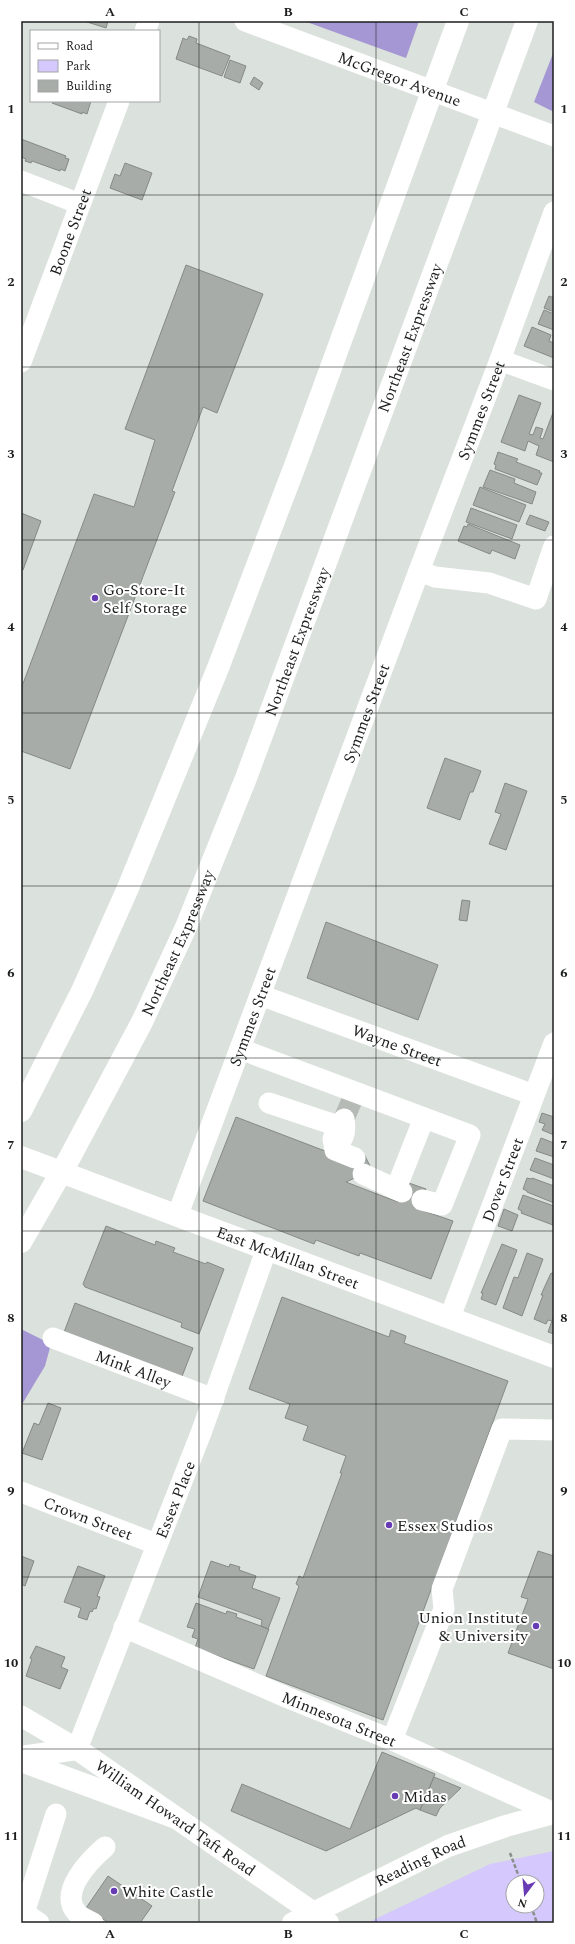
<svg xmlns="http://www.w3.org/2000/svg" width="575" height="1944" font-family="Spectral,serif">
	<rect width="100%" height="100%" fill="#dbe1dd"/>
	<path fill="#d4c8fc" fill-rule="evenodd" d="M554,1851V1923H367L490,1864ZM513,1882H537V1906H513Z"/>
	<path fill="#a597d4" d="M304,21H419L406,58Z
		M554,51V112L534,102Z
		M21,1329L51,1344L45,1366L21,1406Z"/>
	<path fill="#a7aca9" stroke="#858a87" d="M84,21H108L106,28Z
		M189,36L197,39L196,43L230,56L222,76L176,59L183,38L187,40Z
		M230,60L246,66L240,83L224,77Z
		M254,77L263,83L259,90L250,84Z
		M53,101H91L87,114L82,112V114L52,103Z
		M21,139L66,156L65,158L69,159L65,171L61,169L60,171L32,161L31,163L25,161L26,159L21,157Z
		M125,163L152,173L142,200L110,188L115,174L120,176Z
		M186,265L263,294L217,413L203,407L172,491L175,492L70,769L21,751V689L94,494L134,507L155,440L125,429Z
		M549,296L554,298V312L544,308Z
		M544,310L554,314V330L538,324Z
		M532,327L551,335L549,341L554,343V358L524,346Z
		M519,395L541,403L529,434L533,435L536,427L543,429L540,438L543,439L554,410V462L536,455L539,446L528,441L525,451L501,442Z
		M498,452L518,459L516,462L540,471L539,473H542L537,485L495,469L496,465L494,464Z
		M490,470L515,479L514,483L536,492L532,504L483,487Z
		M480,487L526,505L519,522L473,505Z
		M471,508L517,525L512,539L466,522Z
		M21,513L41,521L23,570L21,569Z
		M530,515L549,522L545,531L526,524Z
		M468,524L520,545L515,559L492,550L490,554L458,541L464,526L467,527Z
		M445,758L481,771L473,792H470L460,820L427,808Z
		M505,783L527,791L506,850L489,844L501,814L495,812Z
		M462,900L470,901L467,921L459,920Z
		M326,922L438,965L418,1020L307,978Z
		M542,1113L554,1117V1135L542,1130L545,1124L539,1122Z
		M236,1117L346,1159V1162L364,1154L372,1170L346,1182L382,1196L398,1202L406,1182L426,1189L418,1209L453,1221L431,1279L360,1253L359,1256L316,1240L314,1244L203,1201Z
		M541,1138L554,1143V1157L536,1151Z
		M535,1158L554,1165V1179L530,1170Z
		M527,1178L531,1179L532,1178L554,1186V1203L527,1192V1191L523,1189Z
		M523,1195L554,1206L553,1225L521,1213L522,1211L518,1209Z
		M504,1209L518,1215L512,1231L498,1226Z
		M106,1226L155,1245L156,1241L175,1248L173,1252L206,1264L207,1262L224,1269L199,1334L181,1327L182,1323L85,1287L83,1284Z
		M502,1244L517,1250L496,1305L481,1299L483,1293H481Z
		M527,1253L543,1259L522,1316L503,1308L514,1277L518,1278Z
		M554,1270V1315L552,1321L548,1320L546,1324L534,1319L543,1295H541L545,1286L551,1273L553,1274Z
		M282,1297L389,1337L391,1330L406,1336L404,1343L508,1381L383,1720L266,1676L299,1586L296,1584L299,1576L303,1578L342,1473H340L346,1456L303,1440L308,1426L285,1418L290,1404L249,1389Z
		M75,1303L193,1348L181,1379L63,1335Z
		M554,1315V1334L548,1332Z
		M48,1403L61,1408L42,1460L22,1453L34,1423L39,1425Z
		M538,1551L554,1556V1669L508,1653L528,1599L521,1597Z
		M21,1556L34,1561L25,1586L21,1584Z
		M211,1561L229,1567L230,1564L240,1567L239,1570L256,1576L252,1588L280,1598L268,1629L261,1626L262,1620L198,1597Z
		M78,1566L105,1576L97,1596L100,1597L96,1609L94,1608L92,1612L90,1611L87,1620L78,1617L81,1608L64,1602Z
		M196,1603L226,1614L227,1611L237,1614L236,1617L269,1629L254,1669L195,1648L198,1639L192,1637L195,1629L187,1627Z
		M36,1646L65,1657L61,1667L68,1670L60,1689L26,1676L32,1659L30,1658Z
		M382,1752L435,1774L420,1810L416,1808L326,1851L231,1811L242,1784L350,1829Z
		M434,1777L461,1788L440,1808L436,1816L420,1810Z
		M108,1876L152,1906L140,1923H109L86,1908Z"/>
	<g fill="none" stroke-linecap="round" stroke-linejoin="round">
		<path stroke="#b5bab7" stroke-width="21" stroke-dasharray="21 10" stroke-linecap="butt" d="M344,1119L355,1093"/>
		<path stroke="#8b8f8c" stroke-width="2.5" stroke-dasharray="4 2" stroke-linecap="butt" d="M510,1853L521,1882
			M531,1906L537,1923"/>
		<g stroke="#fff" stroke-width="21">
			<path id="s1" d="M245,21L554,136"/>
			<path d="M145,31L149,21"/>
			<path d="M21,181L80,204"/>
			<path d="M500,360L554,380"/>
			<path id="s2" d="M21,362L119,101"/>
			<path d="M419,571L435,577L489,583L536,599L554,546"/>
			<path id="s3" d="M260,995L534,1095"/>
			<path d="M240,1049L470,1135L442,1205L422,1200"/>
			<path d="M269,1103L338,1126"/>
			<path d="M336,1146C345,1139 346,1130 344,1119L338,1126L333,1139L335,1150L355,1158"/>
			<path d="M363,1174L402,1192"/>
			<path d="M396,1189L424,1118"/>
			<path id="s4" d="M178,1214L419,571L500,360L554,212"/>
			<path id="s5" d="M450,1317L554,1043"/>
			<path id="s6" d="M53,1338L214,1399"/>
			<path id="s7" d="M21,1492L156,1544"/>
			<path id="s8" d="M124,1627L286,1697L392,1740L554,1813"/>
			<path id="s9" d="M21,1716L77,1749L201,1433L267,1248"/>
			<path d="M392,1740L444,1609L442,1589L502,1429L554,1430"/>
			<path d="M39,1923L24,1913L56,1814"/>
			<path d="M93,1923C88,1920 80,1917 77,1913C58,1892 90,1860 105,1847"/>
		</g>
		<g stroke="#fff" stroke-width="22">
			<path id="s10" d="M21,1157L554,1357"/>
			<path id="s11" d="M77,1749L328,1923"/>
			<path id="s12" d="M293,1923L448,1846L506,1826L554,1813"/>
		</g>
		<g stroke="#fff" stroke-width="22">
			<path d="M21,1111L82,991L128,888L218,668L296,463L458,21"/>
			<path id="s13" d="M21,1242L70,1157L142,1022L186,927L246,778L527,21"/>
			<path d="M21,1757L77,1749"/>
			<path d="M21,1761L176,1818"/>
		</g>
	</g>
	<path fill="none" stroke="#1c1e1d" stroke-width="1" stroke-opacity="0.55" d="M199,21V1923M376,21V1923M21,195H554M21,367H554M21,540H554M21,713H554M21,886H554M21,1058H554M21,1231H554M21,1404H554M21,1577H554M21,1749H554"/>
	<g fill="#663bb3" stroke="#fff" stroke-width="1.5">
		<circle cx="95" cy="598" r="4"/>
		<circle cx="389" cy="1525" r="4"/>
		<circle cx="536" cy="1626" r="4"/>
		<circle cx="395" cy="1796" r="4"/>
		<circle cx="114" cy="1891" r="4"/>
	</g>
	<g text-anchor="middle" stroke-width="4" stroke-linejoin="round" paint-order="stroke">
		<g font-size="16" fill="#1c1e1d" stroke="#fff">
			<text dy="6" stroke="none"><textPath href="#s1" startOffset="165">McGregor Avenue</textPath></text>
			<text dy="6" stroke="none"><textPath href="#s2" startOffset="139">Boone Street</textPath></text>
			<text dy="6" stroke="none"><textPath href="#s13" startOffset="986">Northeast Expressway</textPath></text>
			<text dy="6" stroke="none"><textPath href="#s4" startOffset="859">Symmes Street</textPath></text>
			<text dy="6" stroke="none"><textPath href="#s13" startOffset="662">Northeast Expressway</textPath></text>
			<text dy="6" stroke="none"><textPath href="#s4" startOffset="535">Symmes Street</textPath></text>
			<text dy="6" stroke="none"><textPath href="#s13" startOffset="338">Northeast Expressway</textPath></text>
			<text dy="6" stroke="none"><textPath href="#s4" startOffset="211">Symmes Street</textPath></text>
			<text dy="6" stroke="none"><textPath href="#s3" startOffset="146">Wayne Street</textPath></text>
			<text dy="6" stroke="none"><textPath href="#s5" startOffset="147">Dover Street</textPath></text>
			<text dy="6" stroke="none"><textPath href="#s10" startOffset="285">East McMillan Street</textPath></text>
			<text dy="6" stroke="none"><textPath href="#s6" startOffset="86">Mink Alley</textPath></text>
			<text dy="6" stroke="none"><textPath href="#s9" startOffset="333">Essex Place</textPath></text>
			<text dy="6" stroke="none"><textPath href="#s7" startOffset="72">Crown Street</textPath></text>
			<text dy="6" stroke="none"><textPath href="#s8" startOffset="234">Minnesota Street</textPath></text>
			<text dy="6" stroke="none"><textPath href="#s11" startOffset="120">William Howard Taft Road</textPath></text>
			<text dy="6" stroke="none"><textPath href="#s12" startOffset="142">Reading Road</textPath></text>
		</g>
		<g font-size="16" fill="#1c1e1d" stroke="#fff" text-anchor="start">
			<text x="103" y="595">Go-Store-It<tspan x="103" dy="18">Self Storage</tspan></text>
			<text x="397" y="1531">Essex Studios</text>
			<text x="528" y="1623" text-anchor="end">Union Institute<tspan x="528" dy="18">&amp; University</tspan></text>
			<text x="403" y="1802">Midas</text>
			<text x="122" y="1897">White Castle</text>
		</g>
	</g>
	<rect width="575" height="1944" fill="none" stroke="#ffffff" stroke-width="44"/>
	<rect x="30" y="30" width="130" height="72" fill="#ffffff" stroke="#a4a5a5"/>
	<rect x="38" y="43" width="20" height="6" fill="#ffffff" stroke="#a4a5a5"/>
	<text x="66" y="50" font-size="12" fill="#1c1e1d">Road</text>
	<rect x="38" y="60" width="20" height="12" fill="#d4c8fc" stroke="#a4a5a5"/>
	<text x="66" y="70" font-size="12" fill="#1c1e1d">Park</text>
	<rect x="38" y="80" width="20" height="12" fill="#a7aca9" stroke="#a4a5a5"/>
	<text x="66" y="90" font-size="12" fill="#1c1e1d">Building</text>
	<g transform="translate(525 1894) rotate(196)"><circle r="19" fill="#ffffff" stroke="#a4a5a5"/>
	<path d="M0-3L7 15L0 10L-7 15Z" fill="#663bb3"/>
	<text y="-6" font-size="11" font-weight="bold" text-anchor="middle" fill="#1c1e1d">N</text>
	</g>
	<rect x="22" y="22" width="531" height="1900" fill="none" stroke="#1c1e1d" stroke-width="1.5"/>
	<g font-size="13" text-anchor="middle" font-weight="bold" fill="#1c1e1d">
		<text x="110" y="16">A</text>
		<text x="288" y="16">B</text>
		<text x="464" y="16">C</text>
		<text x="11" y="113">1</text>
		<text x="564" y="113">1</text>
		<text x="11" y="286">2</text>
		<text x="564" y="286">2</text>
		<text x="11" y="458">3</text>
		<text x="564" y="458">3</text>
		<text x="11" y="631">4</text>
		<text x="564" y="631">4</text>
		<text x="11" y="804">5</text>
		<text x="564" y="804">5</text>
		<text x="11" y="977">6</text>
		<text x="564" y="977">6</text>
		<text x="11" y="1149">7</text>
		<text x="564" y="1149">7</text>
		<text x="11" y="1322">8</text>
		<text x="564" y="1322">8</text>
		<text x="11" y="1495">9</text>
		<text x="564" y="1495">9</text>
		<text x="11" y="1667">10</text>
		<text x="564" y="1667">10</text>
		<text x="11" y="1840">11</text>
		<text x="564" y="1840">11</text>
		<text x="110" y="1938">A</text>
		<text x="288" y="1938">B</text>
		<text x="464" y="1938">C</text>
	</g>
</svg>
